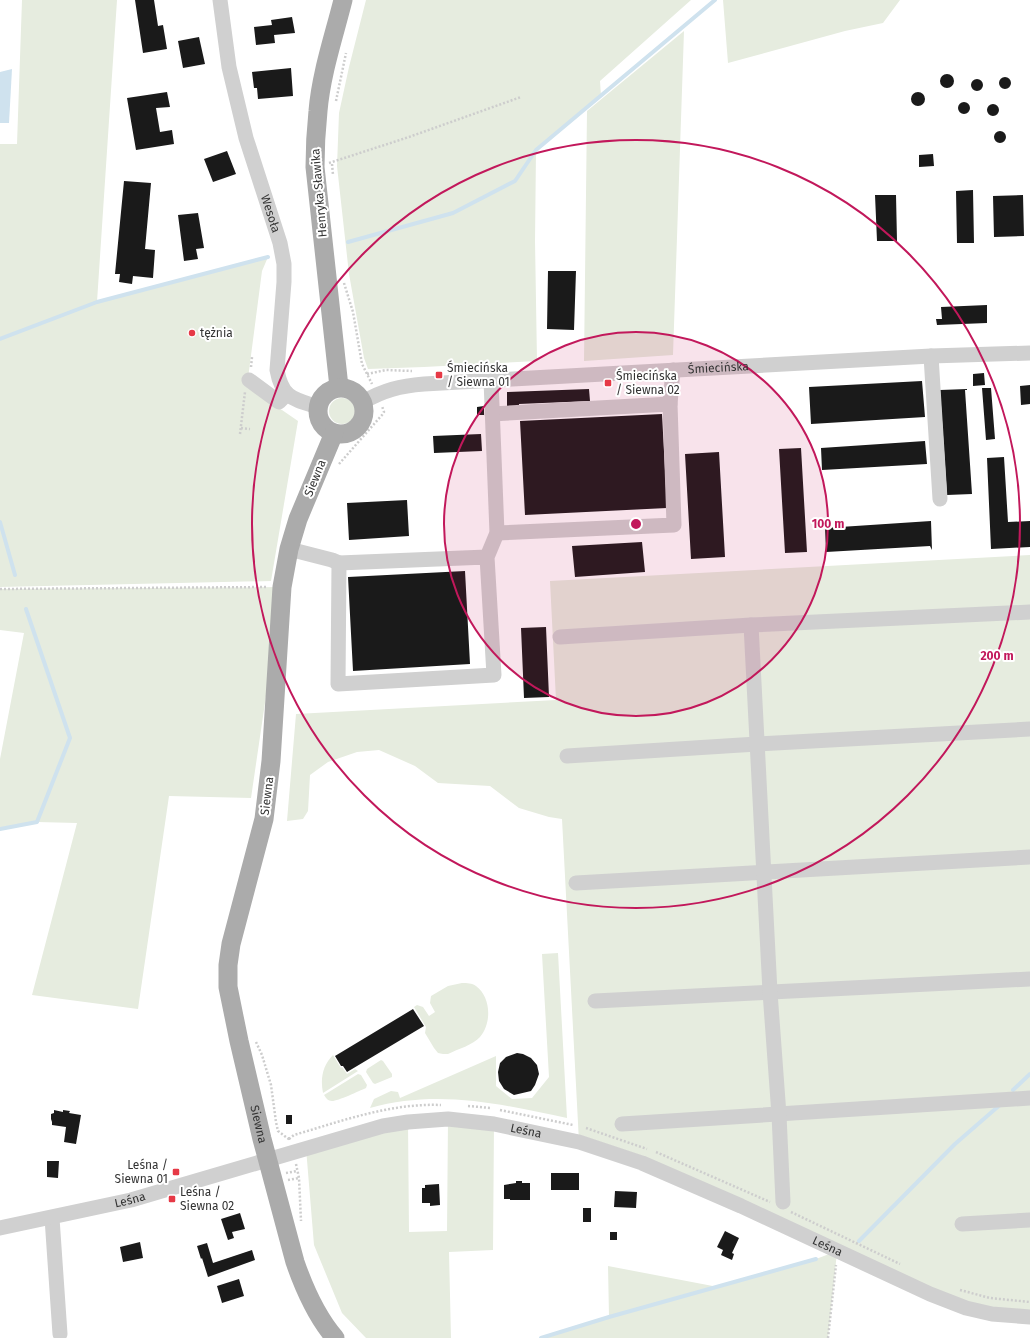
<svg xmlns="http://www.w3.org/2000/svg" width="1030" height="1338" font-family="'Fira Sans',sans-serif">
	<rect width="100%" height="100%" fill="#fff"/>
	<path fill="#e6ecdf" d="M22,0H117L97,302L268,257L262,271L247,386L298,421L271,581L0,587V144H17Z
		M366,0H691L600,81L601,96L536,150L535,241L537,361L424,367L368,369L364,358L349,274L337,166L339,113L349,67Z
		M723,0H900L883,23L845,31L728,63Z
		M684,31L673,355L584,361L587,111Z
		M329 411a13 13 0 1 1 26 0a13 13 0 1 1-26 0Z
		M1030,555V1317L992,1314L837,1252L828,1338H541L609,1317L608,1266L718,1287L816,1259L837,1251L579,1142L562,819L549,817L519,808L490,786L438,783L415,766L379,750L357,752L328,762L310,775L308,811L303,819L287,821L296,714L556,700L550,581Z
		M282,587L251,798L169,796L138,1009L32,995L77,823L37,822L0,829V759L24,633L0,630V589Z
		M558,953L567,1118C500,1104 438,1089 370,1108L374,1099L391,1091L398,1092L400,1098L496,1056V1086L512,1099L532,1098L549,1077L542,954Z
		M462,983C467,983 472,983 476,986C491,997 492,1023 480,1037C473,1045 458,1049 448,1054H443L438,1053L434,1048L425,1033L426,1027L414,1007L417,1005L423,1007L429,1016L435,1012L430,1003L431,996L448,986Z
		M333,1055L341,1068L342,1067L347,1074L355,1069L358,1071L323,1093C320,1078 323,1065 333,1055Z
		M381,1060L383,1061L392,1074V1077L375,1084L373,1083L366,1072L367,1069Z
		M358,1074L361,1075L367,1085L366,1088C359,1091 338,1101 332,1101C328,1101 326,1098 324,1095Z
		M448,1119L494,1124L493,1250L449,1252L451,1338H366L342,1313L314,1245L306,1148L408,1122L409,1232L447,1231Z"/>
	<path fill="#cfe2ee" d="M12,69L9,123H0V72Z"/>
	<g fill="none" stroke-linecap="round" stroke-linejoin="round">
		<path stroke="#cfe2ee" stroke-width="4" d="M348,242L453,213L515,181L536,150L715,0
			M0,339L97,302L268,257
			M0,522L15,575
			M0,829L37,822L70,738L26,609
			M1013,1090L1030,1074
			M859,1241L955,1144L1001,1104
			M541,1338L609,1317L816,1259"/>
	</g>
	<path fill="#1a1a1a" d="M135,0H154L158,26L163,25L167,49L143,53Z
		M292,17L295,33L274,35L275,43L256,45L254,27L272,25L271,20Z
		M199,37L205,64L183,68L178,41Z
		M291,68L293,96L258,99L257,88H254L252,72Z
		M940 81a7 7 0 1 1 14 0a7 7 0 1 1-14 0Z
		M999 83a6 6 0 1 1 12 0a6 6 0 1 1-12 0Z
		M971 85a6 6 0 1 1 12 0a6 6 0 1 1-12 0Z
		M911 99a7 7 0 1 1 14 0a7 7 0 1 1-14 0Z
		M167,92L170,107L156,108L160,132L172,130L174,144L136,150L127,98Z
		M958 108a6 6 0 1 1 12 0a6 6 0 1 1-12 0Z
		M987 110a6 6 0 1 1 12 0a6 6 0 1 1-12 0Z
		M994 137a6 6 0 1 1 12 0a6 6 0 1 1-12 0Z
		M227,151L236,174L213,182L204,159Z
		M933,154L934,166L919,167V155Z
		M124,181L151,183L145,249L155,250L153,278L133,276L132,284L119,282L120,274H115Z
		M973,190L974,243H957L956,191Z
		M875,195H896L897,241H877Z
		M1023,195L1024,236L994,237L993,196Z
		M198,213L204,248L196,249L198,259L184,261L178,215Z
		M548,271H576L574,330L547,329Z
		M987,305V323L937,325L936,319H942L941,307Z
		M984,373L985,385L973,386V374Z
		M922,381L925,417L811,424L809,387Z
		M1030,385V404L1021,405L1020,386Z
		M982,388H991L995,439L986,440Z
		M589,389L590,401L519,404V408H507V392Z
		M967,389V390H965L972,494L947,495L940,390Z
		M484,406V415H477V407Z
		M662,414L667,508L525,515L520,421Z
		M481,434L482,451L434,453L433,436Z
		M925,441L927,464L822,470L821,448Z
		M801,448L807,552L785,553L779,449Z
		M719,452L725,557L691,559L685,454Z
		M1004,457L1008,522L1030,521V547L991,549L987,458Z
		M407,500L409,536L349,540L347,503Z
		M931,521L932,550L930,546L826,552L825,528Z
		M642,542L645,572L575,577L572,546Z
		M465,571L470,664L353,671L348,577Z
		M546,627L549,697L524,698L521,628Z
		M413,1009L424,1026L347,1072L343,1066H341L335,1056Z
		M517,1053L523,1054L531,1058L537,1065L539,1074L535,1085L531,1091L514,1095L504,1089L499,1081L498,1072L500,1063L506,1057Z
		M54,1110L63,1112V1110L70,1111L69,1113L81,1115L76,1144L64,1142L66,1127L52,1125V1122L51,1119V1114L54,1113Z
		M286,1115H292V1124H286Z
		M47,1161H59L58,1178L47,1177Z
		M551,1173H579V1190H551Z
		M516,1181H522V1183H530V1200H510V1199H504V1185L516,1183Z
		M439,1184L440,1205L430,1206V1203H422V1188H425V1185Z
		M615,1191L637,1192L636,1208L614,1207Z
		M583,1208H591V1222H583Z
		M240,1213L245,1229L232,1232L234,1238L228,1240L221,1219Z
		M725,1231L739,1238L732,1253L734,1254L732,1260L721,1255L723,1250L717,1247Z
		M610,1232H617V1240H610Z
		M140,1242L143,1258L123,1262L120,1247Z
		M207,1243L213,1263L252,1250L255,1260L208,1277L202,1258L201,1259L197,1246Z
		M239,1279L244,1296L222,1303L217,1286Z"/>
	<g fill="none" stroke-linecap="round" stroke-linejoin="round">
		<path stroke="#cdcdcd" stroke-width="2.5" stroke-dasharray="2 2" stroke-linecap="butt" d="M336,101L346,53
			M329,163L409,137L521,97
			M332,164L333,175
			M344,283L353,312L362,364L372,384
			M251,367L252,357
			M367,374L386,370L412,371
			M241,428L250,429
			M240,434L245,392
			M339,464L382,415L384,412L382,406
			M0,589L267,587
			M256,1042L262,1055L271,1085L276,1122L278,1131L290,1140
			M468,1106L491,1108
			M500,1110L573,1125
			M586,1128L647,1149
			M289,1139L294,1135C342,1121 390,1103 441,1105
			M656,1152L770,1202
			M296,1164L299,1178L301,1221
			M286,1173L297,1171
			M288,1180L299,1178
			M791,1212L900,1264
			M960,1290L990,1298L1030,1302
			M828,1338L836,1265"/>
		<g stroke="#d0d0d0" stroke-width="15">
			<path id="s1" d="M220,0L229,67L246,138L280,243L284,264V282L277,370C282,398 293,399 318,407"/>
			<path d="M931,356L940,499"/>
			<path d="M249,380L279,402L287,394"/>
			<path id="s2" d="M363,402C384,390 400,386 424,384L931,356L1030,353"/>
			<path d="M670,404L673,370"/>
			<path d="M492,414L670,404L674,525L497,533"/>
			<path d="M289,549L332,560L339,563"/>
			<path d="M487,557L494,675L338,684L339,563L487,557L497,533L491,380"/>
			<path d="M560,637L751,625"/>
			<path d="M567,756L757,744L1030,729"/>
			<path d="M576,883L1030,857"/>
			<path d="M595,1001L1030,979"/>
			<path d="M622,1124L1030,1098"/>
			<path d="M783,1202L779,1115L770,992L751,625L1030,612"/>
			<path d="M52,1218L60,1334"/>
			<path d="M962,1224L1030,1220"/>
			<path id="s3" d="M0,1228L131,1200L383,1126L408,1122L448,1119L494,1124L579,1142L642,1163L741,1206L930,1294L966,1308L992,1314L1030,1317"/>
		</g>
		<g stroke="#ababab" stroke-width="19">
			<path d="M339,387L315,167C315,148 316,130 318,111C321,74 334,36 343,0"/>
			<circle cx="341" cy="411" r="23"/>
			<path id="s4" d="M334,433L298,519L289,549L282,587L271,761L264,819L231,944L228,965V987L239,1041L262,1139L295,1262C304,1288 316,1316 335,1338"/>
		</g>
	</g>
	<circle cx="636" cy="524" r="192" fill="#c2185b" fill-opacity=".12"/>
	<g fill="none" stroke="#c2185b" stroke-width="2">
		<circle cx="636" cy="524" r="192"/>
		<circle cx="636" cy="524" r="384"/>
	</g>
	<g fill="#e63946" stroke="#fff" stroke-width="1.5">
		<circle cx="192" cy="333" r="4"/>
		<rect x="435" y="371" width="8" height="8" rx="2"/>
		<rect x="604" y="379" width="8" height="8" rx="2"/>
		<rect x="172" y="1168" width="8" height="8" rx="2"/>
		<rect x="168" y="1195" width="8" height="8" rx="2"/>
	</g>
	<g text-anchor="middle" stroke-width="4" stroke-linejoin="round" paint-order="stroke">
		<g font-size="12" fill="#333" stroke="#fff">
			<text transform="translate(319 193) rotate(-95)" y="4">Henryka Sławika</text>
			<text dy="4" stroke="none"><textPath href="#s1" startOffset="220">Wesoła</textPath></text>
			<text dy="4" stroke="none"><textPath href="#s2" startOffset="359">Śmiecińska</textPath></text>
			<text transform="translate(315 478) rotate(-68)" y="4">Siewna</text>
			<text transform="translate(267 796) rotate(-83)" y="4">Siewna</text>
			<text dy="4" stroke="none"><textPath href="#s4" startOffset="709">Siewna</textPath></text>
			<text dy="4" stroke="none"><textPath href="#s3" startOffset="541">Leśna</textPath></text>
			<text dy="4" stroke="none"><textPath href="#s3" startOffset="133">Leśna</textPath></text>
			<text dy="4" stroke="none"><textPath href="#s3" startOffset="865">Leśna</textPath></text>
		</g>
		<g font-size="12" fill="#333" stroke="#fff" text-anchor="start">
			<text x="200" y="337">tężnia</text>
			<text x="447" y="372">Śmiecińska<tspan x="447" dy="14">/ Siewna 01</tspan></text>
			<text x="616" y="380">Śmiecińska<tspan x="616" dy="14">/ Siewna 02</tspan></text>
			<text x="168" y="1169" text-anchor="end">Leśna /<tspan x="168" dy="14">Siewna 01</tspan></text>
			<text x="180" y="1196">Leśna /<tspan x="180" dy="14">Siewna 02</tspan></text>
		</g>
	</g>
	<circle cx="636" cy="524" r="6" fill="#c2185b" stroke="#fff" stroke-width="2"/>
	<g font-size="12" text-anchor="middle" font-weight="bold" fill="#c2185b" stroke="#fff" stroke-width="4" stroke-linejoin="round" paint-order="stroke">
		<text x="828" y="528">100 m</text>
		<text x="997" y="660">200 m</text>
	</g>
</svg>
